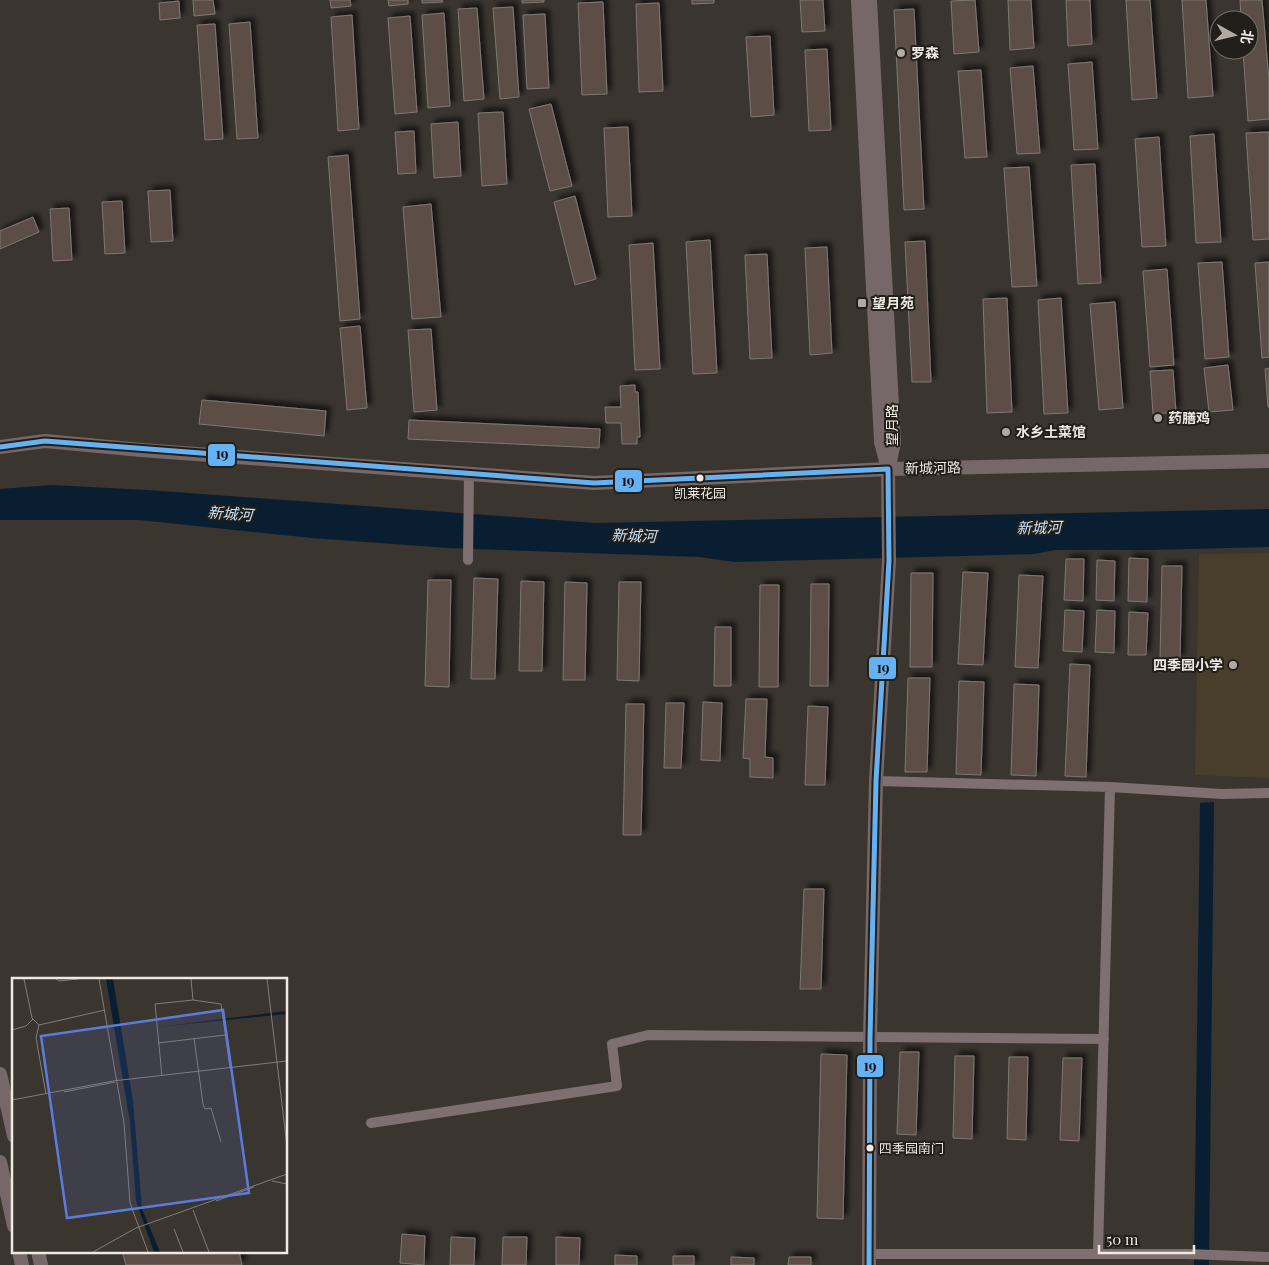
<svg xmlns="http://www.w3.org/2000/svg" width="1269" height="1265" font-family="'Playfair Display','Noto Sans SC',serif">
	<defs>
		<filter id="shadow"><feDropShadow dx="4.5" dy="-4.5" stdDeviation="2.5" flood-color="#0009"/></filter>
	</defs>
	<rect width="100%" height="100%" fill="#3a352f"/>
	<path fill="#493d2c" d="M1269,553V778L1195,775L1199,554Z"/>
	<path fill="#091e30" d="M52,485L147,490L596,523L1269,509V547L1150,550H1055L1035,554L734,562L700,557L448,548L312,538L139,520H0V489Z
		M1214,802L1209,1265H1194L1200,803Z"/>
	<path fill="#5b4e46" stroke="#7e7873" filter="url(#shadow)" d="M193,0H213L215,14L194,16Z
		M330,0H350L351,6L331,8Z
		M388,0H408V4L389,6Z
		M422,0H442L443,2L422,3Z
		M522,0H544V2L522,3Z
		M692,0H714V3L692,4Z
		M800,0H823L825,31L802,32Z
		M975,0L979,52L954,54L951,1Z
		M1008,0H1031L1034,48L1010,50Z
		M1066,0H1090L1092,44L1068,46Z
		M1126,0H1150L1157,98L1132,100Z
		M1182,0H1206L1213,96L1188,98Z
		M1240,0H1262L1269,80V119L1248,121L1243,50H1249V20H1241Z
		M179,1L180,18L160,20L159,3Z
		M603,2L607,94L582,95L578,3Z
		M659,3L663,91L639,92L636,4Z
		M513,7L519,97L500,99L493,8Z
		M477,8L484,99L464,101L458,9Z
		M914,9L924,209L904,210L894,10Z
		M444,13L450,106L428,108L422,15Z
		M545,14L549,88L527,89L523,15Z
		M352,15L359,129L338,131L331,17Z
		M410,16L417,112L395,114L388,18Z
		M250,22L258,138L237,139L229,24Z
		M215,24L223,139L205,140L197,25Z
		M770,36L774,115L751,117L746,37Z
		M827,49L831,130L809,131L805,50Z
		M1092,62L1098,149L1074,150L1068,64Z
		M1033,66L1040,153L1017,154L1010,68Z
		M981,70L987,157L965,158L958,71Z
		M551,104L572,186L550,191L529,109Z
		M503,112L507,184L482,186L478,113Z
		M458,122L461,176L434,178L431,124Z
		M628,127L632,216L608,217L604,128Z
		M414,131L416,173L398,174L395,132Z
		M1269,132V239L1253,240L1246,133Z
		M1214,134L1221,242L1196,243L1190,136Z
		M1159,137L1166,246L1142,247L1135,139Z
		M348,155L360,319L340,321L328,157Z
		M1095,164L1101,283L1078,284L1071,165Z
		M1029,167L1037,286L1012,287L1004,168Z
		M170,190L173,241L151,242L148,191Z
		M575,196L596,279L575,285L554,202Z
		M122,201L125,253L105,254L102,202Z
		M431,204L441,317L412,319L403,207Z
		M69,208L72,260L53,261L50,209Z
		M33,217L39,232L0,249V231Z
		M710,240L717,373L693,374L686,242Z
		M925,241L931,382H912L905,242Z
		M653,243L660,369L635,370L629,245Z
		M827,247L832,353L810,355L805,248Z
		M767,254L772,358L750,359L745,255Z
		M1222,262L1229,357L1205,359L1198,263Z
		M1269,262V357L1262,358L1255,263Z
		M1167,269L1174,365L1150,367L1143,271Z
		M1007,298L1012,412L987,413L983,299Z
		M1061,298L1068,413L1044,414L1038,300Z
		M1115,302L1123,408L1099,410L1090,304Z
		M360,326L367,408L347,410L340,328Z
		M431,329L437,410L414,412L408,330Z
		M1228,365L1233,410L1209,412L1204,368Z
		M1269,368V407H1268L1265,369Z
		M1173,370L1176,412L1153,414L1150,371Z
		M635,385V392H638L640,437H637V444H622L621,423H606L605,407H621L620,386Z
		M202,400L326,411L324,436L199,424Z
		M409,420L600,429L599,448L408,439Z
		M1129,558L1148,559L1147,602L1128,601Z
		M1066,559H1084L1083,601L1064,600Z
		M1097,560L1115,561L1114,601L1096,600Z
		M1162,566H1182L1180,659H1160Z
		M963,572L988,573L983,665L958,664Z
		M911,573H933L932,667H910Z
		M1019,575L1043,576L1038,668L1015,667Z
		M474,578L498,579L495,679H471Z
		M428,580H451L449,687L425,686Z
		M521,581L544,582L542,671H519Z
		M565,582L587,583L585,680H563Z
		M619,582H641L639,681L617,680Z
		M811,584H829L828,686H810Z
		M760,585H779L778,687H759Z
		M1065,610L1084,611L1082,652L1063,651Z
		M1097,610L1115,611L1114,653L1095,652Z
		M1129,612L1148,613L1146,655H1128Z
		M715,627H731V686H714Z
		M1070,664L1090,665L1086,777L1065,776Z
		M908,678H930L927,772H905Z
		M959,681L984,682L981,775L956,774Z
		M1014,684L1039,685L1036,776L1011,775Z
		M746,699H767L765,757L773,758V778L750,777V759L743,758Z
		M703,702L722,703L720,761L701,760Z
		M666,703H684L681,768H664Z
		M626,704H644L641,835H623Z
		M808,706L828,707L825,785H805Z
		M804,889H824L821,989H800Z
		M900,1052H919L916,1135L897,1134Z
		M821,1054L847,1055L843,1219L817,1218Z
		M955,1056H974L972,1139L953,1138Z
		M1009,1057H1028L1026,1140L1007,1139Z
		M1063,1058H1082L1079,1141L1060,1140Z
		M402,1234L425,1236L424,1265L400,1263Z
		M451,1237L475,1238L474,1265H450Z
		M503,1237H527L526,1265H502Z
		M556,1237L580,1238L579,1265H556Z
		M122,1251H239L242,1265H126Z
		M615,1255L637,1256V1265H615Z
		M673,1256H694V1265H673Z
		M731,1257L754,1258V1265H731Z
		M789,1257H811V1265H788Z"/>
	<g fill="none" stroke-linecap="round" stroke-linejoin="round">
		<path stroke="#7e6f71" stroke-width="10" d="M468,560L469,474
			M876,781L1110,787L1222,794L1269,793
			M371,1123L617,1086L612,1044L648,1035L1104,1039
			M1098,1253L1110,787
			M869,1254H1187L1269,1257"/>
		<path stroke="#766769" stroke-width="14" d="M858,0L881,442L888,469L889,561L876,781L870,1038L869,1265
			M870,0L894,442L889,466
			M0,447L45,441L141,450L594,483L888,469L1269,461
			M0,1074L14,1136
			M0,1162L14,1226
			M19,1251L22,1265
			M38,1251L41,1265"/>
		<g stroke="#221e19" stroke-width="9">
			<path id="bus-1" d="M0,447L45,441L594,483L888,469
				M869,1265L870,1038L876,781L889,561L888,469"/>
		</g>
		<use href="#bus-1" stroke="#66b1f2" stroke-width="5"/>
	</g>
	<g fill="#b0aaa3" stroke="#221e19" stroke-width="2">
		<circle cx="901" cy="53" r="5"/>
		<rect x="857" y="298" width="10" height="10" rx="2.5"/>
		<circle cx="1158" cy="418" r="5"/>
		<circle cx="1006" cy="432" r="5"/>
		<circle cx="1233" cy="665" r="5"/>
	</g>
	<g fill="#efe9e2" stroke="#221e19" stroke-width="2">
		<circle cx="700" cy="478" r="4.5"/>
		<circle cx="870" cy="1148" r="4.5"/>
	</g>
	<g text-anchor="middle" stroke-width="4" stroke-linejoin="round" paint-order="stroke">
		<g font-size="13" fill="#efe9e2" stroke="#221e19">
			<text x="700" y="498">凯莱花园</text>
			<text x="879" y="1153" text-anchor="start">四季园南门</text>
		</g>
		<g font-size="14" font-weight="bold" fill="#efe9e2" stroke="#221e19" text-anchor="start">
			<text x="911" y="58">罗森</text>
			<text x="872" y="308">望月苑</text>
			<text x="1168" y="423">药膳鸡</text>
			<text x="1016" y="437">水乡土菜馆</text>
			<text x="1223" y="670" text-anchor="end">四季园小学</text>
		</g>
		<g font-size="14" fill="#efe9e2" stroke="#221e19">
			<text transform="translate(892 425) rotate(-90)" y="5">望月路</text>
			<text transform="translate(933 468) rotate(-1)" y="5">新城河路</text>
		</g>
		<g font-size="15" font-style="italic" fill="#c7e2fb" stroke="#221e19">
			<text transform="translate(230 514) rotate(4)" y="5">新城河</text>
			<text transform="translate(1039 528) rotate(-1)" y="5">新城河</text>
			<text transform="translate(634 536) rotate(2)" y="5">新城河</text>
		</g>
	</g>
	<g transform="translate(12 978)">
		<rect width="275" height="275" fill="#3a352f"/>
		<path d="M94,1H101L121,123L130,231L148,274H142L124,223L118,144ZM275,33V36L146,49Z" fill="#091e30"/>
		<path fill="none" stroke="#827d77" stroke-width="1" d="M12,1L20,40L27,47L24,60L34,116M44,1L47,3L66,1M87,1L112,145L118,225L136,274M179,1L181,22M255,1L275,168M27,47L93,32M0,52L14,48L21,41M182,60L191,126L193,131L199,130L209,164M146,65L213,57M150,98L143,26L181,22L209,26L218,90M52,114L103,104M0,122L101,103L275,83M260,203L275,206M204,223L242,209M181,232L197,274M162,251L171,274M81,274L124,250L275,196"/>
		<path fill="#5c7cdb" fill-opacity="0.15" stroke="#5c7cdb" stroke-width="2.5" d="M211,32L237,215L55,240L29,58Z"/>
		<rect width="275" height="275" fill="none" stroke="#efe9e2" stroke-width="2.5"/>
	</g>
	<g stroke="#221e19" stroke-width="2">
		<rect x="207" y="443" width="29" height="24" rx="5" fill="#66b1f2"/>
		<rect x="614" y="469" width="29" height="24" rx="5" fill="#66b1f2"/>
		<rect x="868" y="656" width="29" height="24" rx="5" fill="#66b1f2"/>
		<rect x="856" y="1054" width="28" height="24" rx="5" fill="#66b1f2"/>
	</g>
	<g font-size="14" text-anchor="middle" font-weight="bold" fill="#111">
		<text x="222" y="459">19</text>
		<text x="628" y="486">19</text>
		<text x="883" y="673">19</text>
		<text x="870" y="1071">19</text>
	</g>
	<g transform="translate(1234 35) rotate(98)"><circle r="24" fill="#221e19" stroke="#746f69"/>
	<path d="M0-4L9 19L0 12L-9 19Z" fill="#b0aaa3"/>
	<text y="-8" font-size="14" font-weight="bold" text-anchor="middle" fill="#efe9e2">北</text>
	</g>
	<path d="M1099 1245v8h95v-8" fill="none" stroke="#efe9e2" stroke-width="2.5"/>
	<text x="1106" y="1245" font-size="15" fill="#efe9e2" stroke="#221e19" stroke-width="4" paint-order="stroke">50 m</text>
</svg>
